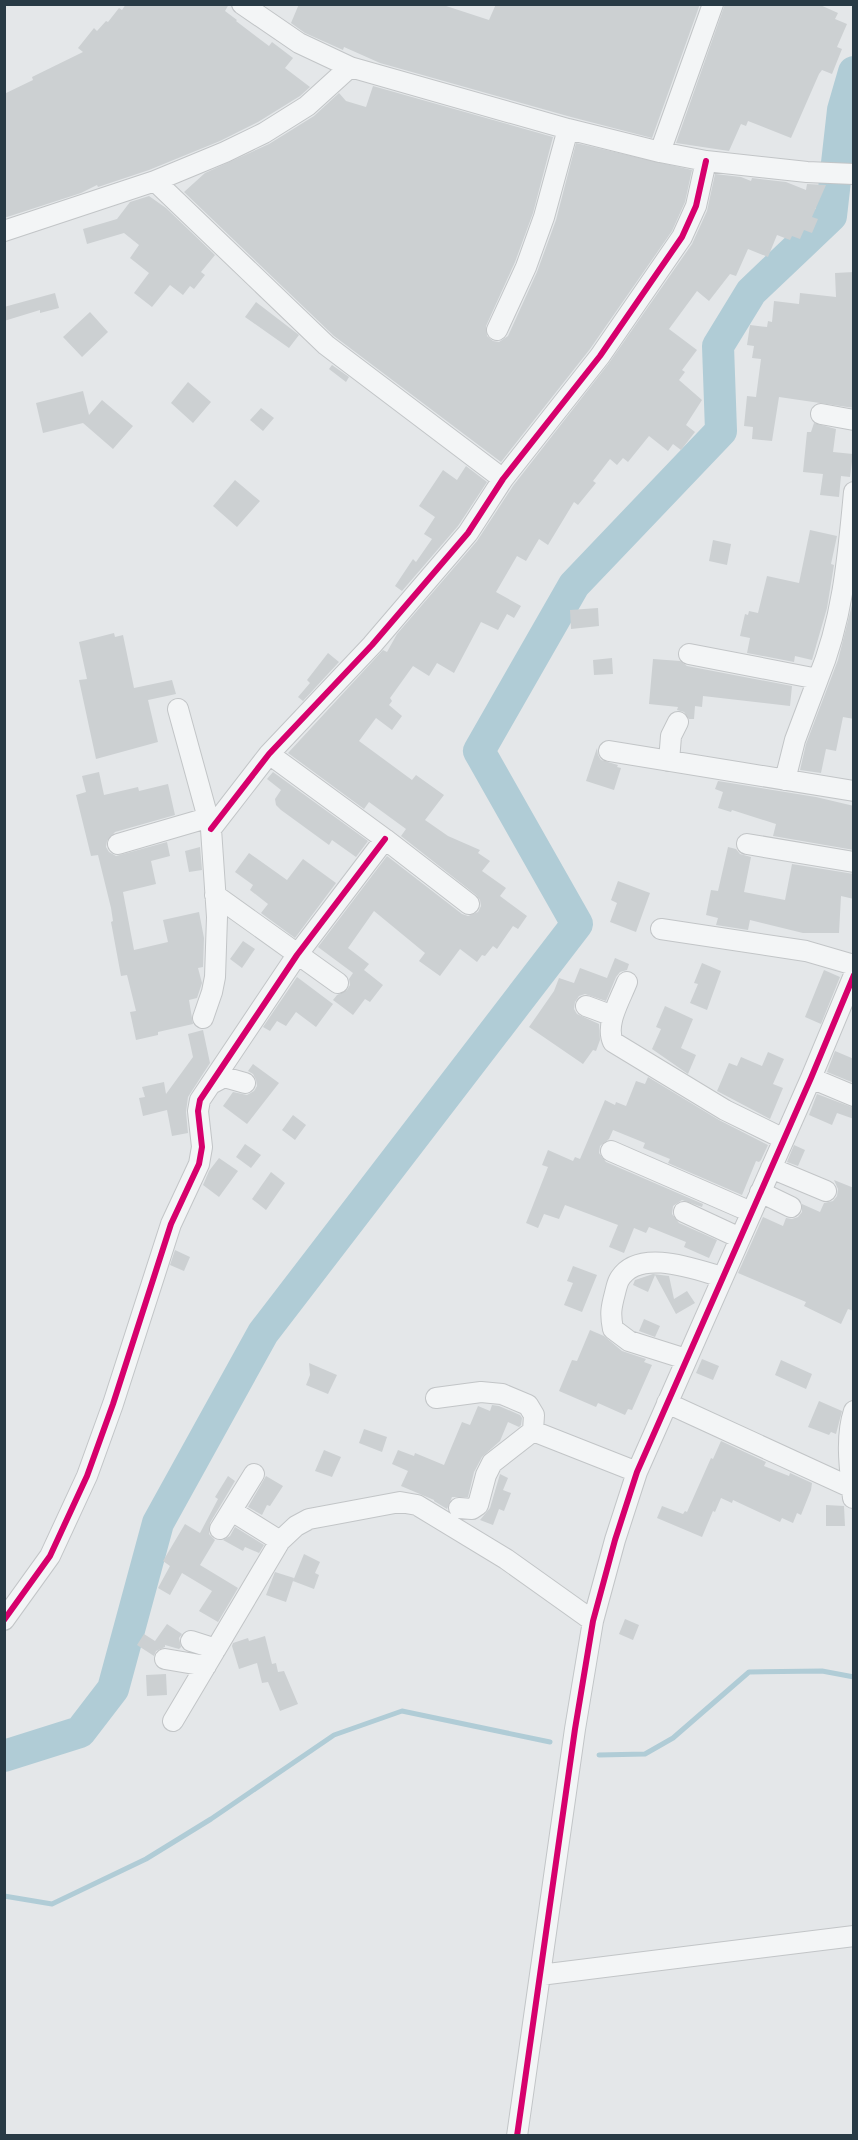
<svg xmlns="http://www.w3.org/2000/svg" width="858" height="2140" font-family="'Titillium Web',sans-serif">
	<rect width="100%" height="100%" fill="#e4e7e9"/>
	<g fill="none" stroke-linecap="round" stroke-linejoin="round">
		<path stroke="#b0ccd6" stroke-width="5" d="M599,1755L645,1754L673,1738L749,1672L822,1671L854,1677
			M4,1896L52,1904L146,1859L211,1819L334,1735L402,1711L550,1742"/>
		<path stroke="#b0ccd6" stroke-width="32" d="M4,1756L80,1732L113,1689L158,1523L263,1333L577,924L479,751L574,585L721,431L718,346L751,292L831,216L843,110L854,72"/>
	</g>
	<path fill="#ccd0d2" d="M126,4H229L225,11L237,20L236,21L269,46L272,42L293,58L285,68L310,87L300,96L258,122L220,141L149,170L98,187L97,185L81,193L4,218V94L33,80L32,77L83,52L78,48L94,28L97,31L106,21L108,22L119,8L122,10Z
		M299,4H440L489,20L496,4H700L652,138L571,117L380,63L344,47L343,50L305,33L291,23Z
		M725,4H818L838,13L835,19L847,24L837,47L842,49L832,74L822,70L819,74L791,138L748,121L746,126L741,124L729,151L676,143Z
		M373,86L553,137L533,213L515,262L486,326L487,336L493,341L499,342L508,336L537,272L556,220L576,143L692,170L685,202L672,231L590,349L501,462L334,336L184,192L205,173L269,144L314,116L339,93L346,101L366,107Z
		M715,174L741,177L751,181L752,178L786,182L806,190L807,184L826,185L812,217L818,219L812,233L804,230L800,239L792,236L790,240L777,235L768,257L748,249L736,276L730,274L709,301L697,291L669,329L697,350L682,370L685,372L679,380L702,400L686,425L695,432L681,450L673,444L668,451L649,436L628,462L623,458L617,465L610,459L593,481L596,483L578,505L574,502L548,545L539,539L526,561L517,556L496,592L521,606L514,618L507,614L498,630L481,622L454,673L437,663L429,676L413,666L390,698L392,701L389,705L402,716L392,730L376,718L359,741L412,780L416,775L444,795L425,820L448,836L480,850L478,853L490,861L482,871L506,888L500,896L527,916L518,929L513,926L497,949L493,946L485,956L482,955L477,962L460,949L440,976L419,961L425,953L374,911L348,948L369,964L364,970L383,985L370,1002L365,999L353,1015L333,1000L337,995L347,990L350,985L349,979L353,973L318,947L387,856L462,914L468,916L478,912L481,906L480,900L476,895L401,836L406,829L369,802L364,809L288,753L383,650L387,652L397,634L477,541L513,486L609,363L692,244L707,211Z
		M149,196L166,208L215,255L201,272L205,275L194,289L190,286L183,295L170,285L152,307L134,293L149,273L130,258L139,245L124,233L87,244L83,229L117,219L130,202Z
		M854,272V408L779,397L772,441L752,439L753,427L744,426L747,396L756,397L761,359L752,358L754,346L747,345L750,325L767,327L768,321L772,322L774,301L799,304L800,293L836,297L835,273Z
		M55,293L59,308L40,313V310L4,321V307Z
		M256,302L299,335L289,348L245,317Z
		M90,312L108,332L82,357L63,337Z
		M332,365L349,377L346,382L329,369Z
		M188,382L211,402L193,423L171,403Z
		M83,391L89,415L102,400L133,426L113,449L83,423L43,433L36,403Z
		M261,408L274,418L263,431L250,420Z
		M814,423L836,429L833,452L853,454L850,477L841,476L839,497L820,495L823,474L803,472L807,432H811Z
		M466,466L487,482L458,526L402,591L395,586L413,559L416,562L432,539L424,534L435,517L419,506L443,470L457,480Z
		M235,480L260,501L237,527L213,506Z
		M810,530L837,536L831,564L834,565L827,608L812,660L795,656L794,662L747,653L750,638L740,636L745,614L748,615L749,611L758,613L767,576L799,583Z
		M713,540L731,544L727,565L709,561Z
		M854,597V719L843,717L836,751L826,749L821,773L800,770L806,744L838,660Z
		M598,608L599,626L571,629L570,610Z
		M114,633L115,637L123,635L134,688L172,680L176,694L148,700L158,742L96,759L79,680L87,679L79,642Z
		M328,653L339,662L303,701L298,697L310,683L307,680Z
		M612,658L613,674L594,675L593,660Z
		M653,659L680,661L687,666L792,686L790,706L703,696L702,707L695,706L694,719H689L684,712L677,710L678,707L649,704Z
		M597,748L598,755L601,760L618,765L617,767L621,768L614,790L586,781Z
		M99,772L104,795L138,787L139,791L168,784L175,815L115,832L107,841L106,847L109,852L116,856L167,842L170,856L151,861L156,884L123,892L134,950L168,942L163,920L199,912L204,938L203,967L198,968L202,983L197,998L189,1000L193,1024L158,1032V1035L136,1040L130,1012L136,1011L127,975L121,976L111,922L113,921L111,908L98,855L91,856L76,795L86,792L82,776Z
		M273,772L368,841L356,857L332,840L329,845L281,810L276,805L275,799L281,790L267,779Z
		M718,781L816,797L854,806V850L773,836L776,824L732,810L731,812L718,808L723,792L715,789Z
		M200,847L202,870L189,872L185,851Z
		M728,847L736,849L740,854L751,857L744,892L785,900L792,864L854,874V899L841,896L839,933H803L750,920L748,930L716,925L718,918L706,915L711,890L718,891Z
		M249,853L287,880L303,859L336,883L295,938L261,913L268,904L250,890L253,885L235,872Z
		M618,881L650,893L636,932L610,922L617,903L611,900Z
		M243,941L255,949L242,968L230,959Z
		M615,958L629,964L627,970L620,972L616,977L606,1001L585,994L579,996L575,1002L574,1009L577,1014L599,1024L600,1040L596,1051L593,1050L583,1064L529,1027L554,991L559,978L574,983L580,968L607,978Z
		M702,963L721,971L707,1010L690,1003L698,984L694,983Z
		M824,970L840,977L821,1024L805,1017Z
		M297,977L333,1004L316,1027L296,1012L286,1026L277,1021L270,1031L263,1027Z
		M665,1006L693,1019L681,1048L696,1055L688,1074L652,1049L661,1029L656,1027Z
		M203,1030L210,1063L188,1097L186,1112L188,1133L172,1136L167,1110L143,1116L139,1098L145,1097L142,1087L164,1082L166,1094L193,1057L188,1034Z
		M835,1051L854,1059V1083L827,1072Z
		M768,1052L784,1059L773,1084L783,1088L770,1119L717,1091L729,1063L737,1066L741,1057L762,1066Z
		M253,1064L279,1083L247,1124L223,1106L233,1092L247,1095L254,1091L257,1086L256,1080L253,1074L248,1071Z
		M648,1077L719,1120L768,1145L761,1160L759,1162L756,1161L742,1195L668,1163L670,1159L643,1148L645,1143L613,1130L609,1139L600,1146L599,1153L606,1162L703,1204L702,1207L682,1200L673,1206L672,1214L679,1223L717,1240L709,1258L684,1247L686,1242L649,1227L646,1233L634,1228L624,1253L609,1247L618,1225L565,1205L559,1219L544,1214L538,1228L526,1223L548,1167L542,1165L548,1150L573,1161L575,1157L580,1159L605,1100L615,1105L616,1102L626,1106L636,1081L645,1084Z
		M817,1094L854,1108V1119L837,1113L832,1125L809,1115Z
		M293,1115L306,1125L295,1140L282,1130Z
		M245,1144L261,1155L251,1168L236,1157Z
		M794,1145L805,1150L798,1166L787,1162Z
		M219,1158L238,1171L219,1197L203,1185L209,1171Z
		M271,1172L285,1183L266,1210L252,1199Z
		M834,1180L854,1188V1311L848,1309L841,1324L804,1306L806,1302L738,1273L763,1217L783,1226L786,1218L792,1219L798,1217L802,1212V1204L820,1212L824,1203L833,1201L837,1196L838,1189Z
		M175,1250L190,1257L184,1271L170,1265Z
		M573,1266L597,1275L582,1312L564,1305L573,1283L567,1281Z
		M653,1274L669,1276L674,1299L687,1291L695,1303L676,1314L655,1275L648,1292L633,1285L635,1280Z
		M644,1319L660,1326L655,1337L639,1331Z
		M590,1330L604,1336L622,1351L646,1359L644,1362L652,1365L632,1410L628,1409L625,1415L598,1403L596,1407L559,1391L572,1360L577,1361Z
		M702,1359L719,1366L713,1380L696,1373Z
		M781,1360L812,1374L806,1389L775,1375Z
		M309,1363L337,1375L328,1394L306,1385L310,1375Z
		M819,1401L842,1411L836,1434L831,1432L829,1435L808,1427Z
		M492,1405L499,1406L520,1415L522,1418L521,1425L519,1427L508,1422L500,1441L482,1457L474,1472L468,1497H452L447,1509L434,1501V1500L401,1486L408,1471L392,1464L398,1450L414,1456L415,1453L444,1465L462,1422L470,1425L478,1406L490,1411Z
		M364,1429L387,1437L382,1452L359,1443Z
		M721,1441L766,1462L764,1466L789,1476L790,1473L812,1483L811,1490L801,1515L797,1513L793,1523L782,1518L780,1522L733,1500L732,1503L721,1498L715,1512L713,1511L702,1537L657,1518L662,1506L683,1514L685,1511L687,1512L711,1458L713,1459Z
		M324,1450L341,1457L332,1477L315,1471Z
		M500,1474L508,1478L503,1490L511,1493L504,1511L499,1509L493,1525L480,1520L490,1508Z
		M228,1476L235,1481L210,1523L209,1534L215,1540L200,1565L238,1588L218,1622L199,1611L212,1591L182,1573L170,1595L158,1588L170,1566L163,1561L185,1524L200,1533L218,1499L215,1497Z
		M266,1476L283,1486L270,1506L267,1505L262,1515L248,1507Z
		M826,1505L844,1506L845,1526H826Z
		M235,1527L264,1545L259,1553L245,1547L243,1551L223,1540L230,1536Z
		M304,1554L320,1562L315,1573L319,1575L314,1589L293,1581Z
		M275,1572L294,1578L286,1602L266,1595Z
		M625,1619L639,1625L633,1640L619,1634Z
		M167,1624L182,1634L179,1638L181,1647L179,1649L165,1645V1647L156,1651L154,1656L137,1645L144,1634L155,1641Z
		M265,1636L272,1664L276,1663L278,1672L284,1671L298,1704L280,1711L268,1682L262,1683L257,1663L239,1669L232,1646L233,1643L248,1638L249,1641Z
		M166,1674L167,1695L147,1696L146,1675Z"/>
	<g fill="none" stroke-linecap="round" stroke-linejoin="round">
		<g stroke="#c2c5c7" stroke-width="22">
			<path id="minor" d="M242,4L299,43L350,67L568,129L660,152L706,161L807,172L854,174
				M660,152L713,4
				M155,181L326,345L503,479
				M4,231L155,181L225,152L264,133L307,106L350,67
				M497,330L526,267L544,217L568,129
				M821,414L854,420
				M689,654L818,679C843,619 848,556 854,492
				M178,709L211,829L217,917L215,977L212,992L203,1018
				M609,751L854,791
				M269,754L385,839L469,904
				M669,761L671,736L678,722
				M785,780L795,740L818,679
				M211,829L269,754L372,645L468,533L503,479L600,356L682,237L696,206L706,161
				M118,844L207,818
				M747,844L854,862
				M215,895L338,983
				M661,929L806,951L854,965
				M627,982C620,1000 605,1024 613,1042L725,1110L784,1139
				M586,1006L613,1016
				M811,1078L854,1096
				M211,1084L224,1077L245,1083
				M611,1151L751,1212
				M771,1168L826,1191
				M760,1192L791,1207
				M684,1212L740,1238
				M686,1359L629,1341L613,1329C610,1314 611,1308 615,1293C616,1289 617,1284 619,1280C637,1247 695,1269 722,1277
				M436,1398L481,1392L502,1394L528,1405L534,1415L533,1431
				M667,1403L852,1488
				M853,1498C850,1470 845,1438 854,1411
				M459,1508L472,1509L478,1505L486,1475L492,1463L533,1431L637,1472
				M232,1511L280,1541
				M220,1529L254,1474
				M4,1620L50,1556L87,1476L113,1404L171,1224L199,1164L202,1147L198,1111L200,1100L297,955L385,839
				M191,1641L216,1649
				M165,1659L206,1666
				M173,1721L280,1541L296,1526L309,1519L400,1502L417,1505L506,1559L593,1621
				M540,1975L854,1936
				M517,2136L575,1729L593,1621L615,1540L637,1472L811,1078L854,975"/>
		</g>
		<use href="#minor" stroke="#f3f5f6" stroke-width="20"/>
		<g stroke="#f2f6f8" stroke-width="10">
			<path id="cycleway" d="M211,829L269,754L372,645L468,533L503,479L600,356L682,237L696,206L706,161
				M4,1620L50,1556L87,1476L113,1404L171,1224L199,1164L202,1147L198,1111L200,1100L297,955L385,839
				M517,2136L575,1729L593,1621L615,1540L637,1472L811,1078L854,975"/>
		</g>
		<use href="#cycleway" stroke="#d6006c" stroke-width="6"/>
	</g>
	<rect width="858" height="2140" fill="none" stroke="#283a45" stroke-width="12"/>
</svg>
